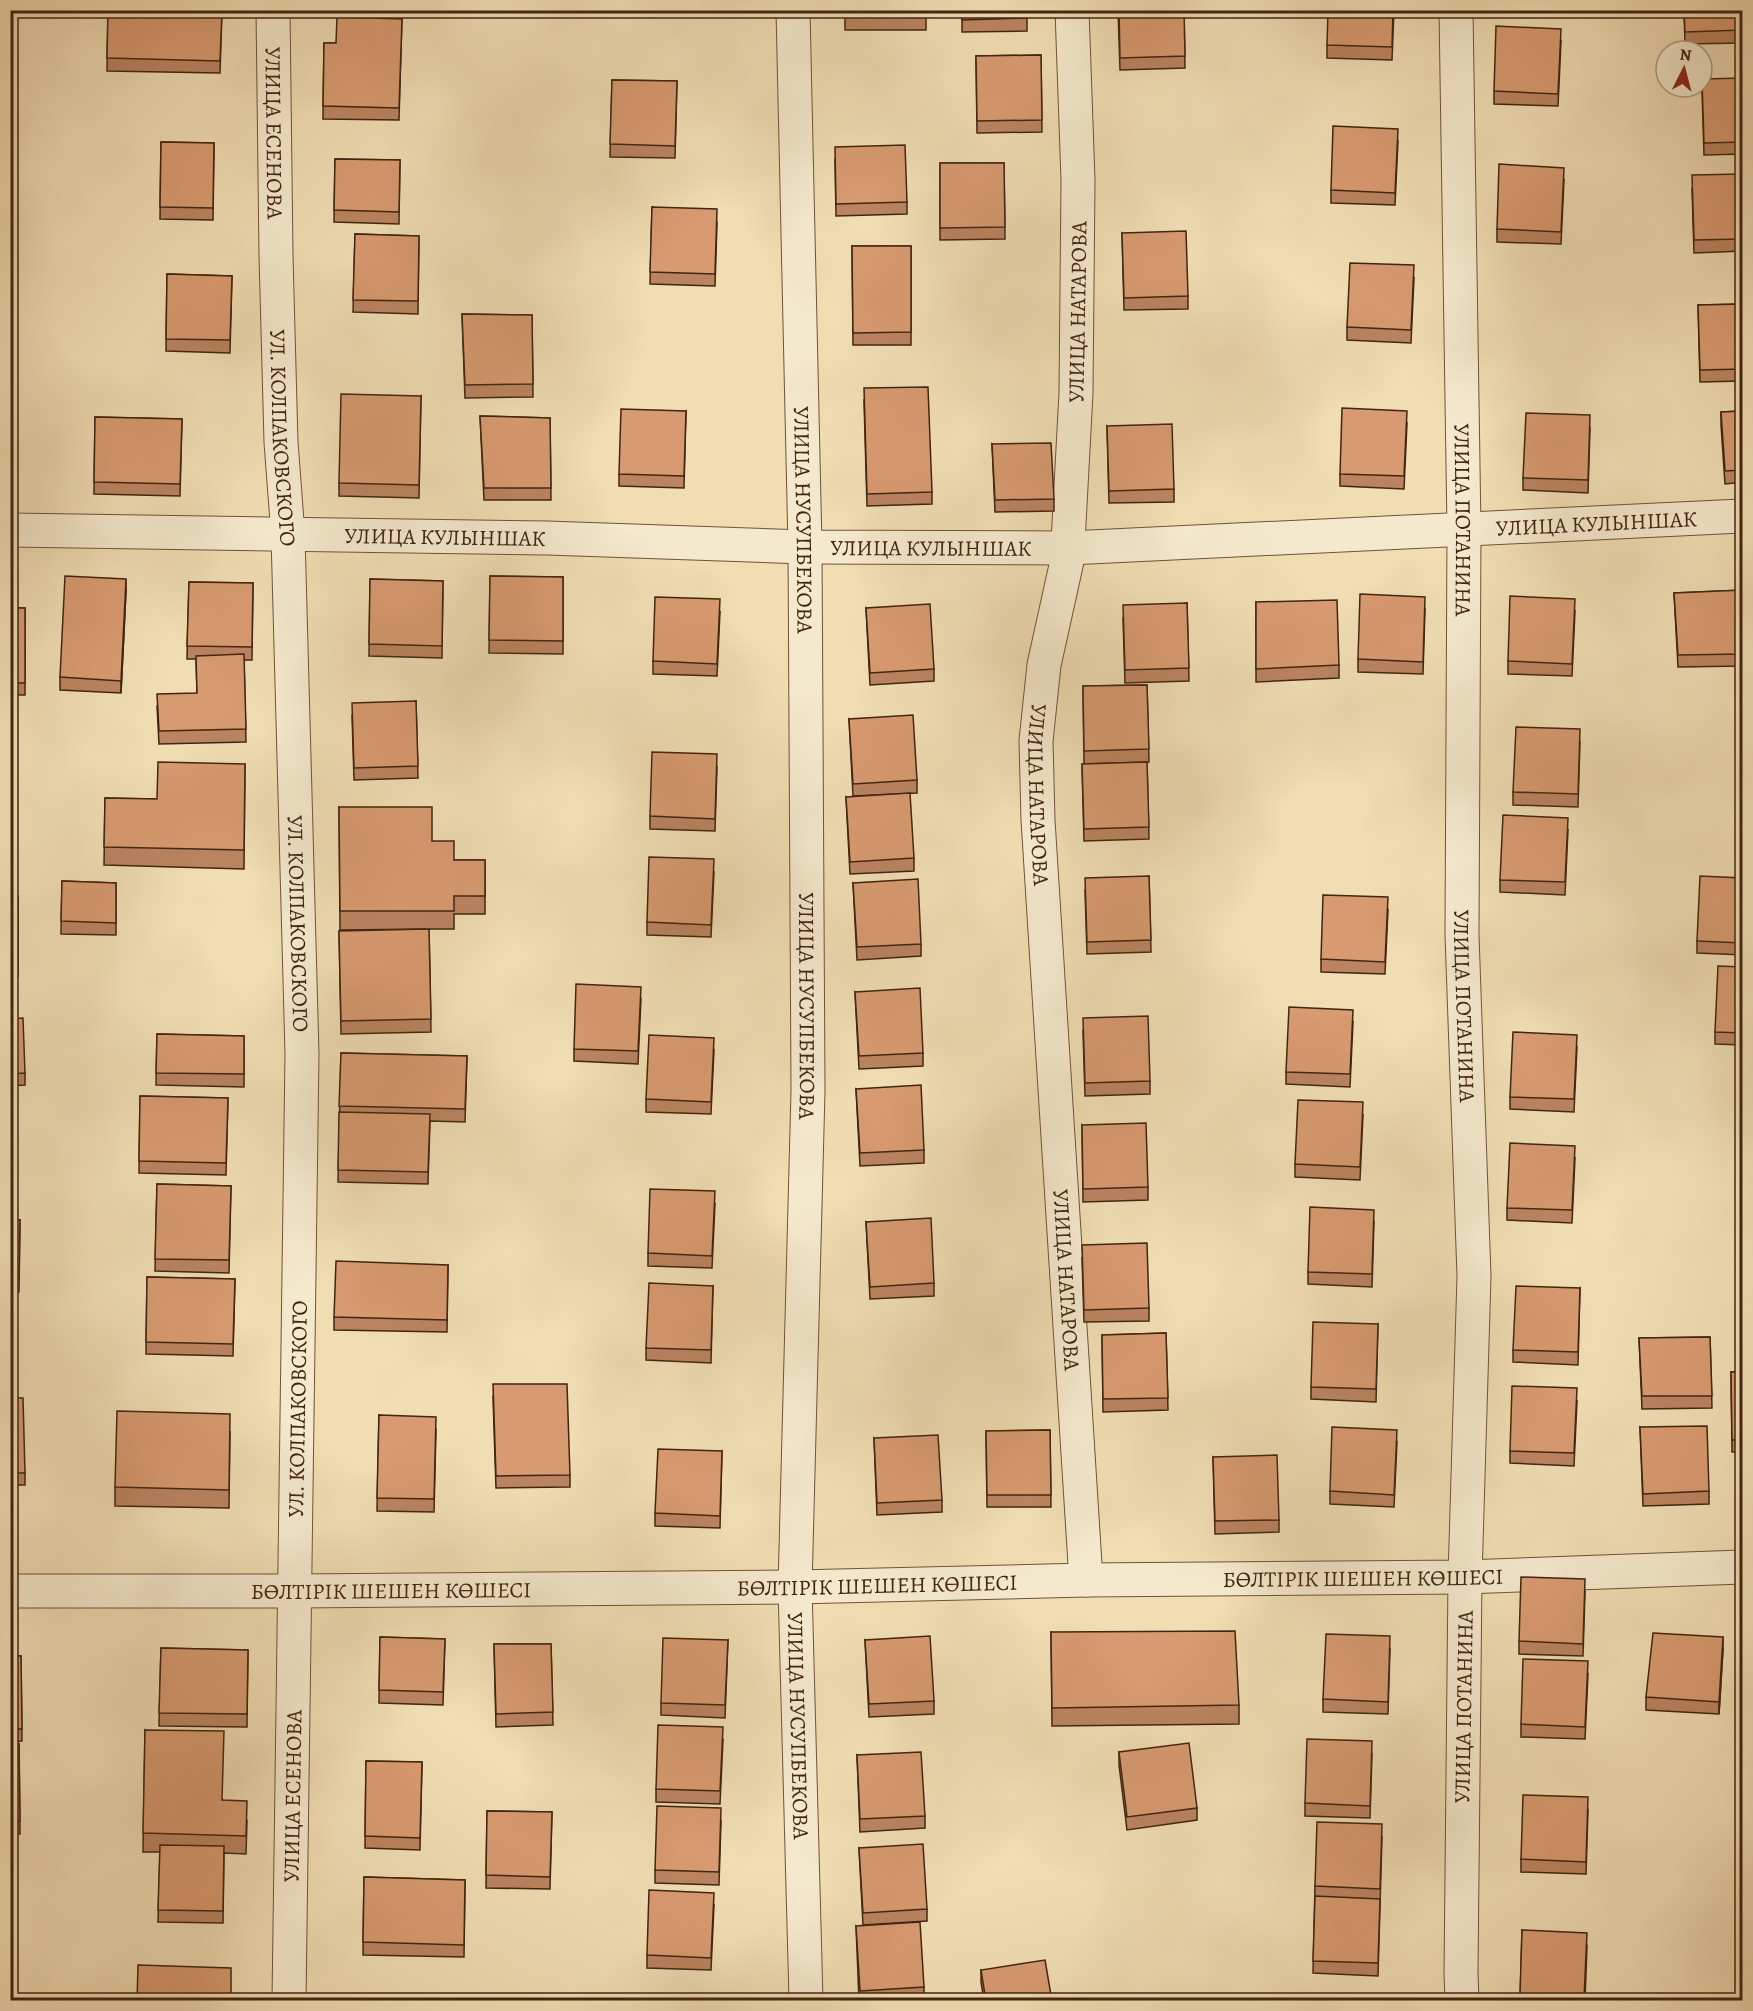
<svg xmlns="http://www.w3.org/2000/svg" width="1753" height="2011" font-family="Alegreya,serif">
	<rect width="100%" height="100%" fill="#f0ddb2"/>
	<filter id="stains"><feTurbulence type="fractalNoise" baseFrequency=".00333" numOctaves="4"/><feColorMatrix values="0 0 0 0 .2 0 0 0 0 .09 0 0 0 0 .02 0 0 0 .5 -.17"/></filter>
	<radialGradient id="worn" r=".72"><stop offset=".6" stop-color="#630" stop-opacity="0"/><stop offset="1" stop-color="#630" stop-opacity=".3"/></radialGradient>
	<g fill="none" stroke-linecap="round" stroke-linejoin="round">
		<g stroke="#6e533a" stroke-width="35">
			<g id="minor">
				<path id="s1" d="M273,10L276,256L281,442L288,535L302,1054L289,2000"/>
				<path id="s2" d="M793,10L805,547L808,1091L795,1587L806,2000"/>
				<path id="s3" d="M1072,10L1078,180L1076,393L1067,561L1044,665L1036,741L1038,820L1086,1580"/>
				<path id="s4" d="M1456,10L1464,530L1462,935L1474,1276L1465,1577L1461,1974L1462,2000"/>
				<path id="s5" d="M10,530L547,538L805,547L1069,548L1742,516"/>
				<path id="s6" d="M10,1591H295L795,1587L1086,1580L1465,1577L1742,1567"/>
			</g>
		</g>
		<use href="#minor" stroke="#f5e9cd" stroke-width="33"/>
	</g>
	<path fill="#ba8460" stroke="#422512" stroke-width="1.5" d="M108,10H222L220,73L107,71Z
		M637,10H702V16L637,14Z
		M845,10H926V30H845Z
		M962,10H1027V31L962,32Z
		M1118,10H1184L1185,68L1120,70Z
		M1394,10L1392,60L1327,58V45Z
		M1684,10H1743V43L1685,44Z
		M402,19L399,120L323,119L324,43H336Z
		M1561,41L1558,106L1494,104V91Z
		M1041,55L1042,132L977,133L976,56Z
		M1743,78V154L1704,155L1702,91Z
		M612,80L677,81L675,158L610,157Z
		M1398,141L1395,205L1331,203V190Z
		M161,142L214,143L213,220L160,219Z
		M335,159L400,160L399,224L334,222Z
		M835,159L907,202V214L836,216Z
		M940,163H1004L1005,239L940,240Z
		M1743,174V251L1694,253L1692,188Z
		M1564,180L1561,244L1497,242V229Z
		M652,207L717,222L715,286L650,284Z
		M1122,233L1188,296V309L1124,310Z
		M355,234L419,236L418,314L353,312Z
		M852,246H911V345H853Z
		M167,274L232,276L230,353L166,351Z
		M1414,278L1411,343L1347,340V327Z
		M1743,304V381L1700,382L1698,305Z
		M462,314L532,315L533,397L465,398Z
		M421,396L419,498L339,496V483Z
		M864,401L932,492V504L867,506Z
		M686,411L684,488L619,486V474Z
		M1743,411V482L1725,484L1721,425V412Z
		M480,416L550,418L551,500H484Z
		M95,417L182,419L180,496L94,494Z
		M1407,423L1404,489L1340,486V474Z
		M1107,426L1174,489V502L1109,503Z
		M1590,428L1588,493L1523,490V478Z
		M992,444L1054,499V511L995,512Z
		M490,576L563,577V654L489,653Z
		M370,579L443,581L442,658L369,656Z
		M189,582L253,583L252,660H244L246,742L159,744L157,706L197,693L196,659H187Z
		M1743,590V666L1678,667L1674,593Z
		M126,591L121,693L60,690V677Z
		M1256,602L1339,665V678L1256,682Z
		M1187,603L1189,681L1125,683L1123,618Z
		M10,608H25V695H10Z
		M866,608L934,669V681L870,685Z
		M1425,609L1423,674L1358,672V659Z
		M1575,611L1572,676L1508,674V661Z
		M720,612L717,676L653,674V661Z
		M1147,685L1149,762L1084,764L1083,686Z
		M416,701L418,778L354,780L352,715Z
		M849,719L917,780V793L853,796Z
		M1580,742L1578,807L1513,805V792Z
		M1147,762L1149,839L1084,841L1082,764Z
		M245,764L244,869L104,865L105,798L157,799Z
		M717,767L715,831L650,829V816Z
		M846,797L914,858V871L850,874Z
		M339,807L432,841L454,860H485V914H454V929H429L431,1032L341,1034L339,931L426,929L340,930Z
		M1568,830L1565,895L1500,892V880Z
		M714,872L711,937L647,935V922Z
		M1149,876L1151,952L1087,954L1085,890Z
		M1743,878V955L1697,953V941Z
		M62,881L116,883V935L61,934Z
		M853,883L921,944V956L857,960Z
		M10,895L18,896V977H10Z
		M1388,910L1385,974L1321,972V959Z
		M1743,967V1045L1715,1044V1032Z
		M855,992L923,1053V1066L859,1069Z
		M641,999L638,1064L574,1061V1049Z
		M10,1019L25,1073V1085L10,1086Z
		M1353,1022L1350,1087L1286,1084V1072Z
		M1083,1031L1150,1081V1094L1085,1096Z
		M157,1034L244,1036V1087L156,1085Z
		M1577,1047L1574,1112L1510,1109V1097Z
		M714,1050L711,1114L646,1112V1099Z
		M341,1053L467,1056L465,1122L430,1121L428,1184L338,1182Z
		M856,1089L924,1150V1163L860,1166Z
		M140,1096L228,1098L226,1175L139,1173Z
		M1363,1115L1360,1180L1295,1177V1164Z
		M10,1123H12V1200H10Z
		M1082,1125L1148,1187V1200L1083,1202Z
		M1575,1158L1572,1223L1507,1220V1208Z
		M157,1184L231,1186L229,1273L155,1271Z
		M715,1204L712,1268L648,1266V1253Z
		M10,1219L20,1220L19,1292L10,1291Z
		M866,1222L934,1283V1296L870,1299Z
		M1374,1222L1372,1287L1308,1284V1272Z
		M1082,1258L1149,1308V1321L1084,1322Z
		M448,1265L447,1332L334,1330V1317Z
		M147,1277L235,1279L233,1356L146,1354Z
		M713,1286L711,1363L646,1360V1348Z
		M1580,1288L1578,1365L1513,1362V1350Z
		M1378,1324L1376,1402L1311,1399V1387Z
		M1166,1333L1168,1410L1103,1412L1102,1335Z
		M1710,1337L1712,1408L1642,1409L1639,1338Z
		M1731,1372H1743V1452H1732Z
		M493,1397L570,1475V1487L496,1488Z
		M10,1398L25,1473V1485H10Z
		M1577,1401L1574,1466L1510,1463V1451Z
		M379,1415L436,1429L434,1512L377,1511Z
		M1640,1427L1709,1491V1504L1643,1506Z
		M1050,1430L1051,1507H987L986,1431Z
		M230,1432L229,1508L115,1506V1487Z
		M874,1438L942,1500V1512L877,1515Z
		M1397,1442L1394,1507L1330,1504V1491Z
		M722,1451L720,1528L655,1526V1513Z
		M1213,1457L1279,1520V1532L1215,1534Z
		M1585,1592L1583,1656L1519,1654V1641Z
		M1051,1632L1239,1705V1724L1052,1726Z
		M380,1637L445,1639L443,1705L379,1703Z
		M728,1640L725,1718L661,1715V1703Z
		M865,1640L934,1701V1714L869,1717Z
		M494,1644H551L553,1725L496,1727Z
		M161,1648L248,1650L247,1727L159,1726Z
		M1390,1649L1388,1714L1323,1712V1699Z
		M1723,1649L1719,1714L1646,1710V1697Z
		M10,1656H21L22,1741L10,1742Z
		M1588,1674L1585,1739L1521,1737V1724Z
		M145,1730L223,1800L247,1820L246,1854L224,1853L223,1923L158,1922L160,1852H143Z
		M723,1740L720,1804L656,1802V1789Z
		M10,1744H19L20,1834H10Z
		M1119,1752L1197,1808V1820L1127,1830L1119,1765Z
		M1372,1754L1370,1818L1305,1816V1803Z
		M857,1755L925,1816V1828L860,1832Z
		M366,1761L422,1762L420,1850L365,1848Z
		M1588,1810L1586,1874L1521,1872V1859Z
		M487,1811L552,1812L550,1889L486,1888Z
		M721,1821L719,1885L655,1883V1870Z
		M1382,1837L1378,1976L1313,1973L1315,1886Z
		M859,1848L927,1909V1921L863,1925Z
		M364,1877L465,1880L464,1957L363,1955Z
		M714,1905L711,1970L647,1968V1955Z
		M856,1926L924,1987V1999L903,2001H859Z
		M1522,1930L1587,1945L1585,2001H1520Z
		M981,1970L1052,2001H984L981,1982Z"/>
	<path fill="#976c4e" stroke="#422512" stroke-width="1.5" d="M126,579V591L121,693V681Z
		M1723,1637V1649L1719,1714V1702Z"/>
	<path fill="#d89a70" stroke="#422512" stroke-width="1.5" d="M108,10H222L220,61L107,58Z
		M845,10H926V17H845Z
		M962,10H1027V18L962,20Z
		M1119,10H1184L1185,56L1120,58Z
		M1328,10H1393L1392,47L1327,45Z
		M1684,10H1743V30L1685,32Z
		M337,17L402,19L399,108L323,106L324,43H336Z
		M1496,26L1561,29L1558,94L1494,91Z
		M1041,55L1042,120L977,121L976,56Z
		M1743,78V142L1704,143L1702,79Z
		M612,80L677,81L675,146L610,144Z
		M1333,126L1398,129L1395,193L1331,190Z
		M161,142L214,143L213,208L160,207Z
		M905,145L907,202L836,204L835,147Z
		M335,159L400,160L399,212L334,210Z
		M940,163H1004L1005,227L940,228Z
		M1499,164L1564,168L1561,232L1497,229Z
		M1743,174V239L1694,240L1692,175Z
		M652,207L717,209L715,274L650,272Z
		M1186,231L1188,296L1124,298L1122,233Z
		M355,234L419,236L418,301L353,300Z
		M852,246H911V332L853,333Z
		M1350,263L1414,265L1411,330L1347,327Z
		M167,274L232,276L230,340L166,339Z
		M1743,304V369L1700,370L1698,305Z
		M462,314L532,315L533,384L465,385Z
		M928,387L932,492L867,494L864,388Z
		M341,394L421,396L419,485L339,483Z
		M1342,408L1407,411L1404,476L1340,474Z
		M621,409L686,411L684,476L619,474Z
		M1743,411V470L1725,471L1721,412Z
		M1526,413L1590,415L1588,480L1523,478Z
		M480,416L550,418L551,488H484Z
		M95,417L182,419L180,484L94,482Z
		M1172,424L1174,489L1109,491L1107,426Z
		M1051,443L1054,499L995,500L992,444Z
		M65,576L126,579L121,681L60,677Z
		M490,576L563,577V641L489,640Z
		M370,579L443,581L442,646L369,644Z
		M189,582L253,583L252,647L187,646Z
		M1743,590V654L1678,655L1674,593Z
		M1360,594L1425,597L1423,662L1358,659Z
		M1510,596L1575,599L1572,664L1508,661Z
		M655,597L720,599L717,664L653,661Z
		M1337,600L1339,665L1256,669V602Z
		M1187,603L1189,668L1125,670L1123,605Z
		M930,604L934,669L870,673L866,608Z
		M10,608H25V683H10Z
		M244,654L246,729L159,731L157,694L197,693L196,656Z
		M1147,685L1149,749L1084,751L1083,686Z
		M416,701L418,766L354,768L352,703Z
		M913,715L917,780L853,784L849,719Z
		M1516,727L1580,729L1578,794L1513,792Z
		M652,752L717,754L715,819L650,816Z
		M158,762L245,764L244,850L104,847L105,798L157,799Z
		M1147,762L1149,827L1084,829L1082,764Z
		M910,793L914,858L850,862L846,797Z
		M339,807H432V841H454V860H485V896H454V911H340Z
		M1503,815L1568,818L1565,882L1500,880Z
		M649,857L714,859L711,925L647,922Z
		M1149,876L1151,940L1087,942L1085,878Z
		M1700,876L1743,878V943L1697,941Z
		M918,879L921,944L857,947L853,883Z
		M62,881L116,883V923L61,921Z
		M10,895L18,896V964H10Z
		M1323,895L1388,897L1385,962L1321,959Z
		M429,929L431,1019L341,1021L339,931Z
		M1718,966L1743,967V1033L1715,1032Z
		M576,984L641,987L638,1051L574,1049Z
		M920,988L923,1053L859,1056L855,992Z
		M1289,1007L1353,1010L1350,1074L1286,1072Z
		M1148,1016L1150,1081L1085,1083L1083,1018Z
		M23,1018L25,1073L10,1074V1019Z
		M1513,1032L1577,1035L1574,1099L1510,1097Z
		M157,1034L244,1036V1074L156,1073Z
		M649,1035L714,1038L711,1102L646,1099Z
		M341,1053L467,1056L465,1109L339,1106Z
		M921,1085L924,1150L860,1153L856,1089Z
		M140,1096L228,1098L226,1163L139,1161Z
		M1298,1100L1363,1102L1360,1167L1295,1164Z
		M339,1112L430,1114L428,1172L338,1170Z
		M10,1123H12V1188H10Z
		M1146,1123L1148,1187L1083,1189L1082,1125Z
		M1510,1143L1575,1146L1572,1210L1507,1208Z
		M157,1184L231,1186L229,1260L155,1259Z
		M650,1189L715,1191L712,1256L648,1253Z
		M1310,1207L1374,1210L1372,1274L1308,1272Z
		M931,1218L934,1283L870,1287L866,1222Z
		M10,1219L20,1220L19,1279H10Z
		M1147,1243L1149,1308L1084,1310L1082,1245Z
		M336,1261L448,1265L447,1320L334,1317Z
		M147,1277L235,1279L233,1344L146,1342Z
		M649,1283L713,1286L711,1350L646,1348Z
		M1516,1286L1580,1288L1578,1352L1513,1350Z
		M1313,1322L1378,1324L1376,1389L1311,1387Z
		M1166,1333L1168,1398L1103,1399L1102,1335Z
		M1710,1337L1712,1396H1642L1639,1338Z
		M1731,1372H1743V1440H1732Z
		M493,1384H567L570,1475L496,1476Z
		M1512,1386L1577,1388L1574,1453L1510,1451Z
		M10,1398H23L25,1473H10Z
		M117,1411L230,1414L229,1490L115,1487Z
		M379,1415L436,1417L434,1499L377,1498Z
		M1707,1426L1709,1491L1643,1494L1640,1427Z
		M1332,1427L1397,1430L1394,1495L1330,1491Z
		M1050,1430L1051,1495H987L986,1431Z
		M938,1435L942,1500L877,1503L874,1438Z
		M658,1449L722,1451L720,1516L655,1513Z
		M1277,1455L1279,1520L1215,1521L1213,1457Z
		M1521,1577L1585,1579L1583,1644L1519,1641Z
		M1235,1631L1239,1705L1052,1708L1051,1632Z
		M1653,1633L1723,1637L1719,1702L1646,1697Z
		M1326,1634L1390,1636L1388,1702L1323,1699Z
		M930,1636L934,1701L869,1704L865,1640Z
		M380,1637L445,1639L443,1692L379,1690Z
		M663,1638L728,1640L725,1705L661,1703Z
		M494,1644H551L553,1712L496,1714Z
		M161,1648L248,1650L247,1714L159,1713Z
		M10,1656H21L22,1729H10Z
		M1523,1659L1588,1661L1585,1727L1521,1724Z
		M658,1725L723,1727L720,1791L656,1789Z
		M145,1730L224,1731L222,1800L247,1801L246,1836L143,1833Z
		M1307,1739L1372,1741L1370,1806L1305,1803Z
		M1189,1743L1197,1808L1127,1817L1119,1752Z
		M10,1744H19L20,1821H10Z
		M921,1752L925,1816L860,1819L857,1755Z
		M366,1761L422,1762L420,1838L365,1836Z
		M1523,1795L1588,1797L1586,1862L1521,1859Z
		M657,1806L721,1808L719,1872L655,1870Z
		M487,1811L552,1812L550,1877L486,1875Z
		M1317,1822L1382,1824L1380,1889L1315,1886Z
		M923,1844L927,1909L863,1913L859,1848Z
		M160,1845L224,1846L223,1911L158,1910Z
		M364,1877L465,1880L464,1945L363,1942Z
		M649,1890L714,1893L711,1958L647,1955Z
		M1315,1896L1380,1899L1378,1963L1313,1961Z
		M920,1922L924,1987L860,1991L856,1926Z
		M1522,1930L1587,1933L1584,1998L1520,1995Z
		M1045,1960L1052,2001H986L981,1970Z
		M138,1965L231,1968V2001H137Z
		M381,1994L443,2001H380Z"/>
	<g text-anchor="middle" stroke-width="6" stroke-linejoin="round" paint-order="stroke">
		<g font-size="22" fill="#422512" stroke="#f5e9cd">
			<text dy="8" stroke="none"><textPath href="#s1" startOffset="123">УЛИЦА ЕСЕНОВА</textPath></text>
			<text transform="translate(1077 312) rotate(-89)" y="8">УЛИЦА НАТАРОВА</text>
			<text dy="8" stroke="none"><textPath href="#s1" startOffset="428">УЛ. KОЛПАКОВСКОГО</textPath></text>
			<text dy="8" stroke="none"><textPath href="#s2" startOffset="510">УЛИЦА НУСУПБЕКОВА</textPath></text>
			<text dy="8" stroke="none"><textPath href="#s4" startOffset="510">УЛИЦА ПОТАНИНА</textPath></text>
			<text dy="8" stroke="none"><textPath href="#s5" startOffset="1587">УЛИЦА КУЛЫНШАК</textPath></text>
			<text dy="8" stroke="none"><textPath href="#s5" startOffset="435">УЛИЦА КУЛЫНШАК</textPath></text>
			<text dy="8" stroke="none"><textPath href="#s5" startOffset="921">УЛИЦА КУЛЫНШАК</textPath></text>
			<text dy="8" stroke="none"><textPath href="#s3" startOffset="788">УЛИЦА НАТАРОВА</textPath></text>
			<text dy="8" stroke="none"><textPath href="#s1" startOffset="914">УЛ. KОЛПАКОВСКОГО</textPath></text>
			<text dy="8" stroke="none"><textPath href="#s2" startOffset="996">УЛИЦА НУСУПБЕКОВА</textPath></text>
			<text dy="8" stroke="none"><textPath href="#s4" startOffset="996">УЛИЦА ПОТАНИНА</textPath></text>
			<text dy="8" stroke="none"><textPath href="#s3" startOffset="1274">УЛИЦА НАТАРОВА</textPath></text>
			<text transform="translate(297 1409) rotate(-89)" y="8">УЛ. KОЛПАКОВСКОГО</text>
			<text dy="8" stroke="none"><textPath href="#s6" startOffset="1353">БӨЛТІРІК ШЕШЕН КӨШЕСІ</textPath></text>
			<text dy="8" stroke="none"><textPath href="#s6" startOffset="867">БӨЛТІРІК ШЕШЕН КӨШЕСІ</textPath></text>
			<text dy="8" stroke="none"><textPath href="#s6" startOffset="381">БӨЛТІРІК ШЕШЕН КӨШЕСІ</textPath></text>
			<text transform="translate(1463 1707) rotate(-89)" y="8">УЛИЦА ПОТАНИНА</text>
			<text dy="8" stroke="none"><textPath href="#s2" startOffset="1716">УЛИЦА НУСУПБЕКОВА</textPath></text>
			<text transform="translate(292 1796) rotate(-89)" y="8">УЛИЦА ЕСЕНОВА</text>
		</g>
	</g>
	<rect width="1753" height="2011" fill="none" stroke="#f0ddb2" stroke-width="36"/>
	<rect x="12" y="12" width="1729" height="1987" fill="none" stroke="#422512" stroke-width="3"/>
	<rect x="18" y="18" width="1717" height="1975" fill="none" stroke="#422512" stroke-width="1.5"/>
	<g transform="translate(1684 69) rotate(6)"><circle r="28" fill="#f5e9cd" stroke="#ad9b82" stroke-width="1.5"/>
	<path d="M0-4.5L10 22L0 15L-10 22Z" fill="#8f2418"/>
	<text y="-9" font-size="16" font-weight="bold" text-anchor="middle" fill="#422512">N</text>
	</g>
	<rect width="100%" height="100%" filter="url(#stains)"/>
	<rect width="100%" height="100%" fill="url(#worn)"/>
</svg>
